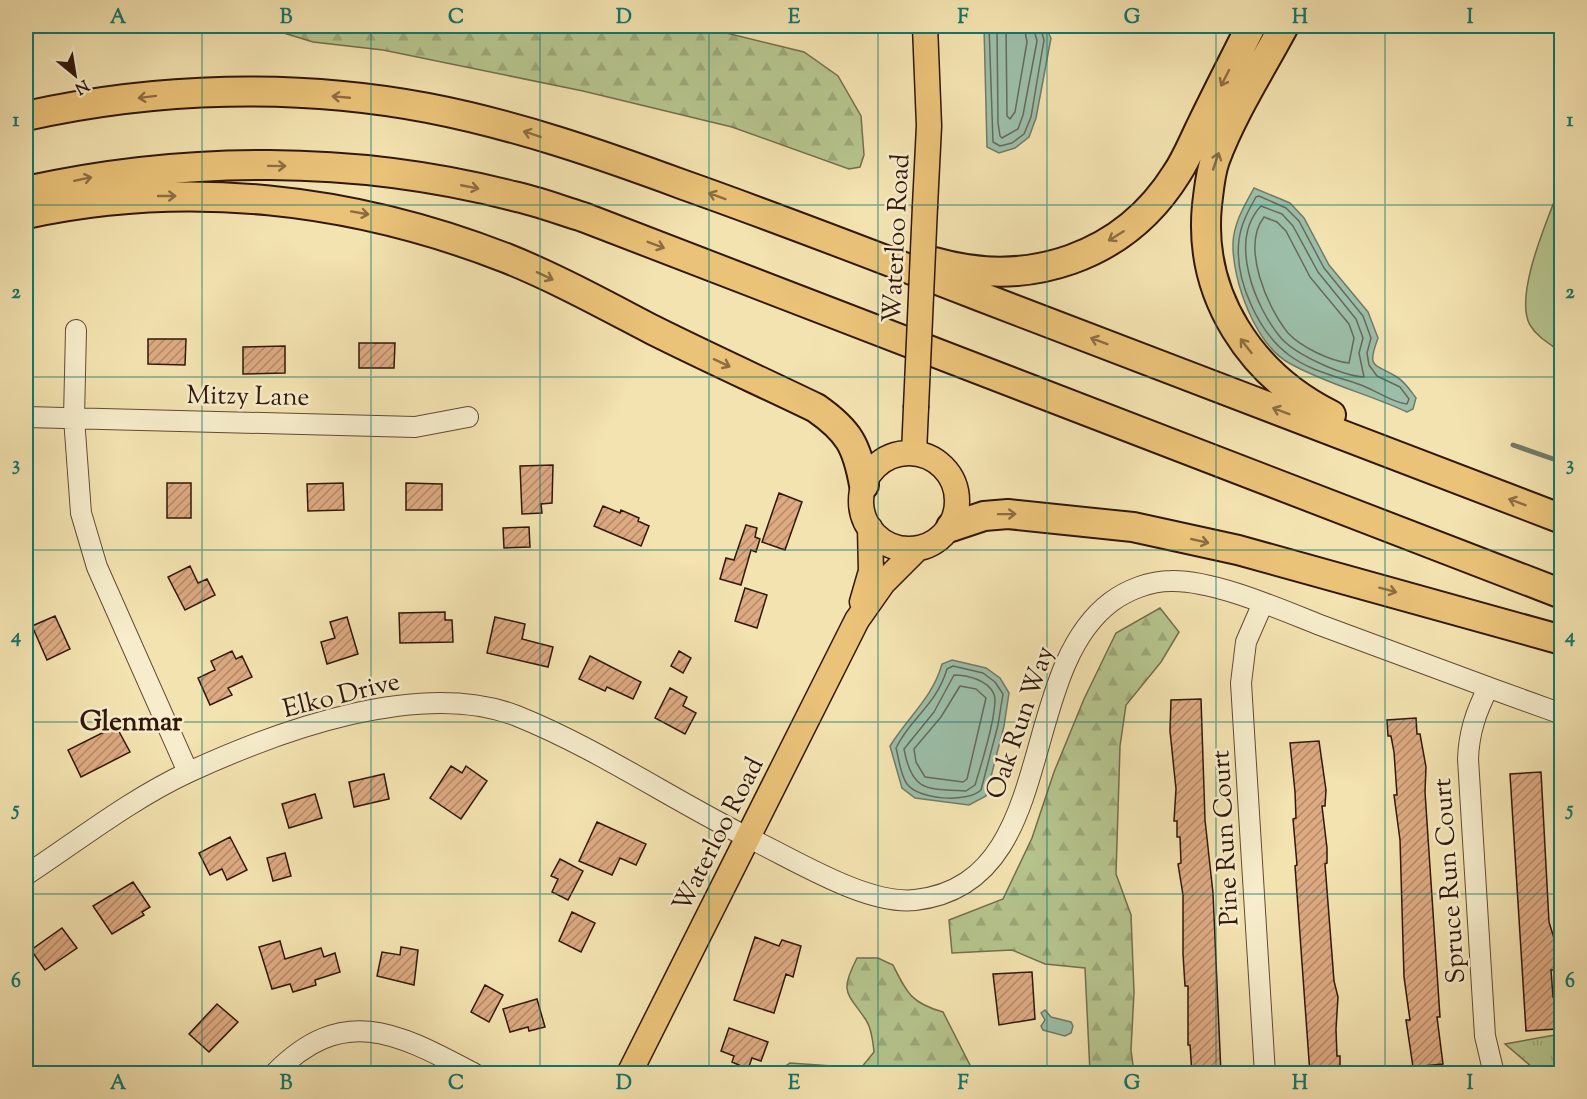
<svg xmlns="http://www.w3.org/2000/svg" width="1587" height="1099" font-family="'Sorts Mill Goudy',serif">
	<defs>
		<pattern id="grass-tufts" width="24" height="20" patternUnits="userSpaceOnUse" patternTransform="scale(1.5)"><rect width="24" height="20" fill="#b6c58e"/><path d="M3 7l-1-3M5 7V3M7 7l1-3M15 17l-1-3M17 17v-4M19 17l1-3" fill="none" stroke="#9da879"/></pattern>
		<pattern id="forest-firs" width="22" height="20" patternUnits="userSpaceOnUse" patternTransform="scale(1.5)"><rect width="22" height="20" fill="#b6c58e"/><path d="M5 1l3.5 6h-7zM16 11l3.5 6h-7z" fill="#9da879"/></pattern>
		<pattern id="building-hatch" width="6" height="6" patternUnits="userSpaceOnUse" patternTransform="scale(1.5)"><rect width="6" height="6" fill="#ddaa82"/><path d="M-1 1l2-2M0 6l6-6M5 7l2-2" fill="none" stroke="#b48969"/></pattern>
	</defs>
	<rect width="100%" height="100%" fill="#f3e3b0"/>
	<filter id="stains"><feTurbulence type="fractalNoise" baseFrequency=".00333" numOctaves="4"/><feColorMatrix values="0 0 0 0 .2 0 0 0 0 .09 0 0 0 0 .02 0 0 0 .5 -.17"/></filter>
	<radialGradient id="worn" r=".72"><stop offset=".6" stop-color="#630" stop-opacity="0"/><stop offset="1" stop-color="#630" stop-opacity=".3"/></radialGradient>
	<path fill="url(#grass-tufts)" stroke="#746e4c" stroke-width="1.5" d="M1561,1034V1073H1539L1505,1044Z"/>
	<path fill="url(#forest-firs)" stroke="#746e4c" stroke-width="1.5" d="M268,26H698L804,52L838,76L861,116L864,155L860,167L849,169L732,127L583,91L383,50L313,42L274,30Z
		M1160,608L1179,632L1161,662L1126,705L1120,746L1116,874L1131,915L1134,992L1131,1050L1134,1073H1090L1085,968L1045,964L1012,950L952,953L949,920L1003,899L1032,838L1054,772L1084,699L1116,633Z
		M857,958H878L893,965C907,993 911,1003 943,1012L974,1073H775L790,1063L861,1068L874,1052C873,1042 872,1029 866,1020C847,992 839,993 857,958Z"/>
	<path fill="#b6c58e" stroke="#746e4c" stroke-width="1.5" d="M1561,184V352C1550,344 1537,337 1530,325C1513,295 1550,214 1561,184Z"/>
	<path fill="#9cbea8" stroke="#717b69" stroke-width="1.5" d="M984,26H1045L1051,38L1036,118L1029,137L1015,148L999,153L987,147Z
		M1254,188L1290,203L1304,218L1329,265L1368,312L1378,338C1366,370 1375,363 1397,377C1405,382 1410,390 1416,398L1413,409L1407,412C1369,394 1326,384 1289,363C1255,344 1232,280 1233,243C1234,222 1245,205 1254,188Z
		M952,660L986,668L1000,678L1009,693L1004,726L986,796L969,805L915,798L902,788L890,746C908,717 933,697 942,664Z
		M1045,1010L1051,1017L1071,1022L1073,1026L1071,1033L1065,1036L1043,1030L1041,1026L1045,1020L1041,1013Z"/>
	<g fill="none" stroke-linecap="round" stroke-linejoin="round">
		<path stroke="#666a5a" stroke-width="1.5" d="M989,26L993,142L1000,146L1012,143L1024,134L1031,117L1044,40L1040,26
			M997,26L998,123L1000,136L1002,138L1018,129L1023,115L1037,41L1033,26
			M1006,26L1007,116L1010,119L1015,112L1027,42L1024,26
			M1259,196L1286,208L1299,221L1324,268L1363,316L1371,338L1367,353L1369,365L1377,376L1400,387L1409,399L1407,404C1393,403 1375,390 1361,385C1338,377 1308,370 1289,355C1258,332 1234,279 1239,240C1241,224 1248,211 1256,197Z
			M1261,206L1282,214L1293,226L1318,272L1356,319L1363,338L1359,353L1364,377C1343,376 1296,355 1281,338C1255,307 1228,241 1261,206Z
			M1264,217L1277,222L1286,231L1310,277L1349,324L1354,338L1349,363C1330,361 1301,347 1288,333C1267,307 1241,247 1264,217Z
			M953,666L983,673L995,682L1003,694L998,725L981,790C967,803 919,800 907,784C900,774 899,759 896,748C910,718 936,706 947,669Z
			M954,675C967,675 988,680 994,694C999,708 980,769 975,785L966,791C926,789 912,792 904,749L934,712Z
			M960,686L976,689L986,698L967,779L963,782L925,777L916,762L914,749L941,717Z"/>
		<path stroke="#717b69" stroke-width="5" d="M1513,445L1562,462"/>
	</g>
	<path fill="url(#building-hatch)" stroke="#31170b" stroke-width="1.5" d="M148,339H186L185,365L148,364Z
		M359,343H395L394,368H359Z
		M285,346V373L243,374V347Z
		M553,465L552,503L541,504L542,513L522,514L520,466Z
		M167,483H191V518H167Z
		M343,483L344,510L308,511L307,484Z
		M406,483L442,484V510H406Z
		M779,493L802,502L785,550L762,542Z
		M603,506L620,513L621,510L639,518L638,521L649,526L641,546L594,526Z
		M746,525L757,528L755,537L760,539L756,552L751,550L741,585L720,579L726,558L734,560Z
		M529,527L530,547L504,548L503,528Z
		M190,566L198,583L207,579L215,595L185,610L168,577Z
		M745,588L767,595L757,628L735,621Z
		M445,612V620H452L453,642L400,643L399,613Z
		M55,616L70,649L47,660L32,626Z
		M347,617L358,654L327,664L321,642L335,638L330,622Z
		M495,617L525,624L522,639L553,647L548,667L487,653Z
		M232,651L236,659L242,656L252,677L228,688L232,695L210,705L198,678L215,670L211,661Z
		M679,651L691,658L683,673L671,666Z
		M590,656L641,682L633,699L607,687L605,691L579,679Z
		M670,688L687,697L683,706L696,713L685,734L655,718Z
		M1201,699L1205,820L1213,893L1221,1074H1192L1190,1045H1188V986H1185L1183,954V895L1178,864L1181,863L1180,837H1177V821H1174L1176,789L1170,731L1171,700Z
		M1416,718L1417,734H1420L1426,767L1425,792L1440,1017H1437L1443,1064L1413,1067L1406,1020H1410L1404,977L1400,840L1394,795H1397L1394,752L1391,736H1388L1387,720Z
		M116,726L130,752L81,777L68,750Z
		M1319,741L1326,790L1325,806H1322L1327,848V863L1325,864L1334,981L1338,997L1336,1029L1337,1056H1340V1074H1310L1295,866L1297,865L1293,819L1296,818L1295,792L1290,743Z
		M451,766L462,773L466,766L487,781L461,819L430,798Z
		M1541,772L1549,922L1554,938V970H1551L1553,997L1557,996V1029L1526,1031L1510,774Z
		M384,774L389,799L354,807L349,782Z
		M315,794L322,818L289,828L282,804Z
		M597,822L646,844L636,865L620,858L612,875L579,861Z
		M230,837L247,870L227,880L222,869L210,875L199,853Z
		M285,853L291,876L273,881L267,858Z
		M560,859L583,871L568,900L552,892L558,879L551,876Z
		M133,882L150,907L142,912L144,915L112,934L93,906Z
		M572,912L595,923L581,952L559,941Z
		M62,928L77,948L45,970L31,950Z
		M755,937L779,946L782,940L801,946L793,977L786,974L774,1013L734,1000Z
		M280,941L285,959L321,948L324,957L335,953L340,972L315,980L316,985L293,992L290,984L272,989L259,947Z
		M401,947L418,950L414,985L377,976L382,952L400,955Z
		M1032,972L1035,1019L999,1025L993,974Z
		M485,985L503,995L489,1022L471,1012Z
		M537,999L545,1027L529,1031L528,1027L510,1032L503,1009Z
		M217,1004L238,1022L209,1052L189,1034Z
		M729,1028L768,1042L761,1061L752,1058L748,1069L732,1062L734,1056L721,1051Z"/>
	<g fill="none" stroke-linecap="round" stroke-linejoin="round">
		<g stroke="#624a34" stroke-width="22">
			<path id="minor" d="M76,330L74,418L81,513L97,567L188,772
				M26,417L415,427L468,417
				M1263,603L1246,642L1241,683L1265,1074
				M1488,688C1476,712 1469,732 1468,759L1485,1036L1494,1074
				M26,875C79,840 131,799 189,772C278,731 421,678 517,716C599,749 674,801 753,840C797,861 867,905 915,900C1060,884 1015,674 1111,602C1127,590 1150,581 1171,581C1214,580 1279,609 1320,625C1400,655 1481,685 1562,714
				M274,1074C344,1002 399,1034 475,1074"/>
		</g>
		<g stroke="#31170b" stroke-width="27">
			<path id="major" d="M925,206L929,126L925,26
				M861 501a48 48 0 1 1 96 0a48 48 0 1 1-96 0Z
				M914,453L916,408
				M862,602L871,571L870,528
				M629,1074L857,620L883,583L918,548"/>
		</g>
		<g stroke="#31170b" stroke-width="32">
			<path id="highway" d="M1284,26C1261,69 1232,114 1215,160C1210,174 1209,190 1207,205C1198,296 1251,375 1331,415
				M26,116C156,87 296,83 428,108C516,125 600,154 684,185C783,220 881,258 979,296C1173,370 1368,443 1562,519
				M26,191C185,156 354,155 513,196C537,201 560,210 583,217L1562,594
				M26,214C187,179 352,198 506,258C556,278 605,305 653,330C707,357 762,382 816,408C849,431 857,446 864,485
				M934,262C1028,289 1124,258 1177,173C1187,158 1194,140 1202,124C1218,91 1235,58 1251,26
				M951,527L984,516L1008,514L1133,527L1238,550L1562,640"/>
		</g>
		<use href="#minor" stroke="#f7edcc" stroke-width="20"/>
		<use href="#major" stroke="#eac278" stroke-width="24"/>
		<use href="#highway" stroke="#eac278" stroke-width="28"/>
		<g stroke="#31170b" stroke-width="27" stroke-linecap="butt">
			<path id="major-bridge" d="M916,408L925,206"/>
		</g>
		<use href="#major-bridge" stroke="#eac278" stroke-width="24"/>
	</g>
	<defs><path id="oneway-shaft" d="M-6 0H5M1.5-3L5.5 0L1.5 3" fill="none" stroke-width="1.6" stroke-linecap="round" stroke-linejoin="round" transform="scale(1.5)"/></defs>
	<g stroke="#8e6c42">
		<use href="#oneway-shaft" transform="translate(1225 78) rotate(117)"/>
		<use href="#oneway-shaft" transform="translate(147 97) rotate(173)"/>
		<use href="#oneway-shaft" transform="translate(341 97) rotate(-175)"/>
		<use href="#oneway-shaft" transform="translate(532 134) rotate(-162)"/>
		<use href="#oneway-shaft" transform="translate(1216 161) rotate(-71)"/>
		<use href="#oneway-shaft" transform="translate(277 166) rotate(1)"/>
		<use href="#oneway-shaft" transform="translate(83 179) rotate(-12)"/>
		<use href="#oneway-shaft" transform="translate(470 187) rotate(11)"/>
		<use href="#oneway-shaft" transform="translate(167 196)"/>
		<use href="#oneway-shaft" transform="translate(717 196) rotate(-160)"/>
		<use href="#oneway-shaft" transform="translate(360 213) rotate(10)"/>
		<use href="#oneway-shaft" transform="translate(1116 236) rotate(148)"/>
		<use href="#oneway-shaft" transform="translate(656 245) rotate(21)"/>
		<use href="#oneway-shaft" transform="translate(545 276) rotate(25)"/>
		<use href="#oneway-shaft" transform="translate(1099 341) rotate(-159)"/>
		<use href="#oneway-shaft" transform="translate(1246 346) rotate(-128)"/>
		<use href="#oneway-shaft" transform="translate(722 363) rotate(25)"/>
		<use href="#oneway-shaft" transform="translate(1281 411) rotate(-159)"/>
		<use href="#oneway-shaft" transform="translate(1517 502) rotate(-159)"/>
		<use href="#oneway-shaft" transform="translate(1007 514) rotate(-1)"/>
		<use href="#oneway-shaft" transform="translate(1200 541) rotate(13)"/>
		<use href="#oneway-shaft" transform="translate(1388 590) rotate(15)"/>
	</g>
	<path fill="none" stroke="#0f766e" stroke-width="1.5" stroke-opacity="0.55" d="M202,26V1074M371,26V1074M540,26V1074M709,26V1074M878,26V1074M1047,26V1074M1216,26V1074M1385,26V1074M26,205H1562M26,377H1562M26,550H1562M26,722H1562M26,894H1562"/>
	<g text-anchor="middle" stroke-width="5" stroke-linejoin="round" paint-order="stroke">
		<g font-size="26" fill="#31170b" stroke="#f7edcc">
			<text transform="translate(895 238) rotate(-87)" y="9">Waterloo Road</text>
			<text transform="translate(248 395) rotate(1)" y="9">Mitzy Lane</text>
			<text transform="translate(341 694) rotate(-14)" y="9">Elko Drive</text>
			<text transform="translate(1019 722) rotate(-71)" y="9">Oak Run Way</text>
			<text transform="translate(717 834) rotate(-63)" y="9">Waterloo Road</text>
			<text transform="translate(1224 838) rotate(-93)" y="9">Pine Run Court</text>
			<text transform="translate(1448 881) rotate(-94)" y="9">Spruce Run Court</text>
		</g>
		<g font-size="27" font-weight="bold" fill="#31170b" stroke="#f7edcc">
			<text x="131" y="730">Glenmar</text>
		</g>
	</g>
	<rect width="1587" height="1099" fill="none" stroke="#f3e3b0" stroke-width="66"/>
	<g transform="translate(75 75) rotate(150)" stroke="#f7edcc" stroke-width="4.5" paint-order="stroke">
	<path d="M0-4.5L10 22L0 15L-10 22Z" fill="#31170b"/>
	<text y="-9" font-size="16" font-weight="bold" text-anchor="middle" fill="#31170b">N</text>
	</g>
	<rect x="33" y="33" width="1521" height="1033" fill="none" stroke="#0f766e" stroke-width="2"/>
	<g font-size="20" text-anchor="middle" font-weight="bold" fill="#0f766e">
		<text x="118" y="23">A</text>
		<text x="286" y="23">B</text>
		<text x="456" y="23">C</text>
		<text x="624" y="23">D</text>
		<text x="794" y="23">E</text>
		<text x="963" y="23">F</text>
		<text x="1132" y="23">G</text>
		<text x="1300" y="23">H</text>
		<text x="1470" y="23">I</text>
		<text x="16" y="126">1</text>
		<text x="1570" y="126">1</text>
		<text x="16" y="298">2</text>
		<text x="1570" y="298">2</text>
		<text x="16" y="470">3</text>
		<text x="1570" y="470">3</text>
		<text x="16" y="642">4</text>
		<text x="1570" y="642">4</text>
		<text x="16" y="815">5</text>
		<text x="1570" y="815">5</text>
		<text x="16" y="987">6</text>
		<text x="1570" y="987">6</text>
		<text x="118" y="1089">A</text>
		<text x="286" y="1089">B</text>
		<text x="456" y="1089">C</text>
		<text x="624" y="1089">D</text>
		<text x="794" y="1089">E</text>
		<text x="963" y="1089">F</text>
		<text x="1132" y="1089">G</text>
		<text x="1300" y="1089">H</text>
		<text x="1470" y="1089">I</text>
	</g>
	<rect width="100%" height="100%" filter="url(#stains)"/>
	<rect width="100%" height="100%" fill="url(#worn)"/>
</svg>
